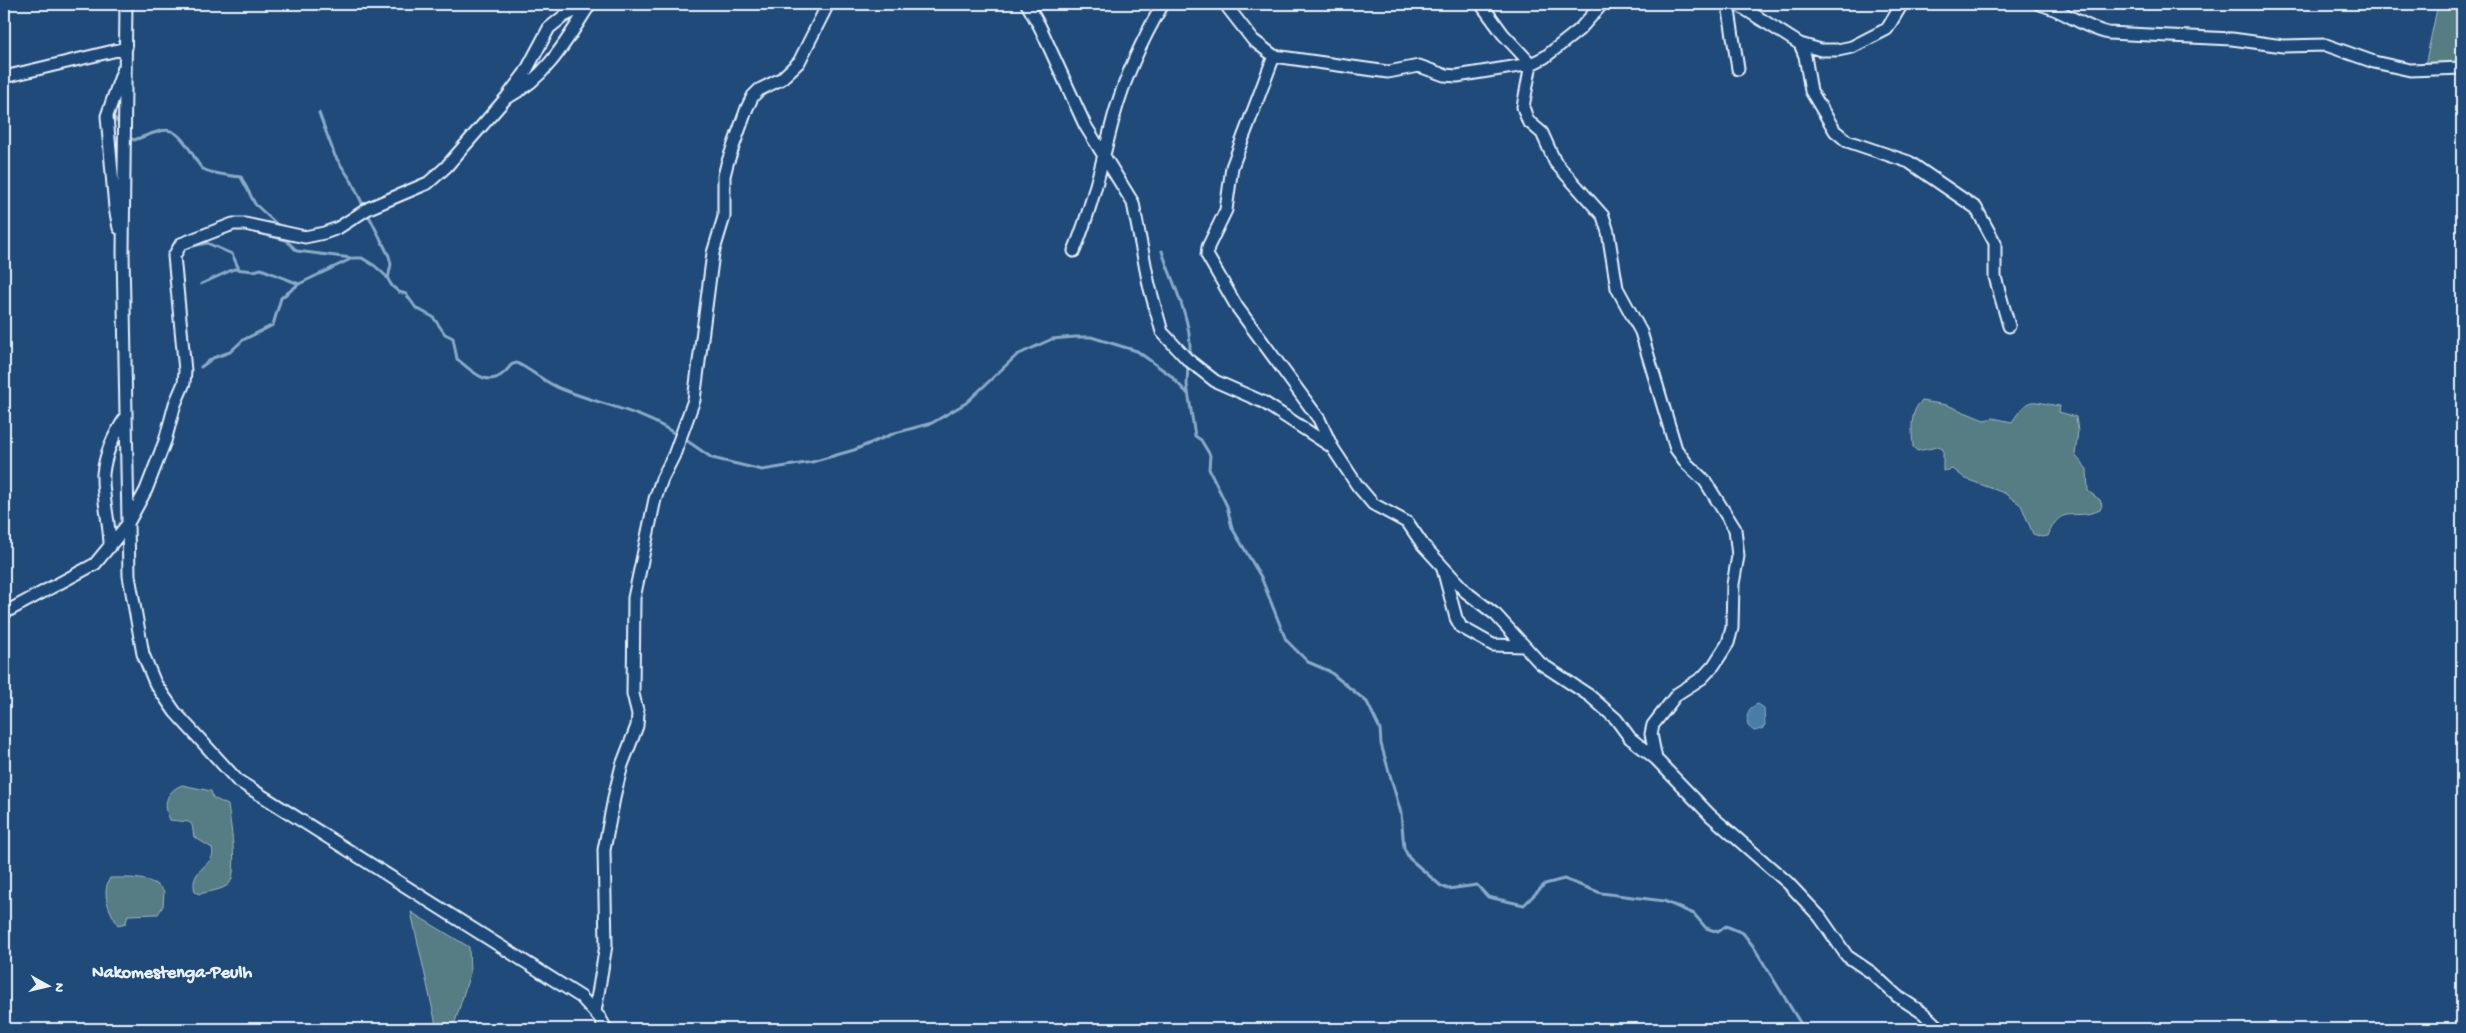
<svg xmlns="http://www.w3.org/2000/svg" width="2466" height="1033" font-family="'Gochi Hand',sans-serif">
	<rect width="100%" height="100%" fill="#1f4a7a"/>
	<filter id="ink" filterUnits="userSpaceOnUse"><feTurbulence type="fractalNoise" baseFrequency=".02" numOctaves="2"/><feDisplacementMap in="SourceGraphic" scale="10" xChannelSelector="R" yChannelSelector="G"/><feConvolveMatrix kernelMatrix="1 2 1 2 8 2 1 2 1" color-interpolation-filters="sRGB"/></filter>
	<g filter="url(#ink)">
		<path fill="#577d83" stroke="#a0b7be" d="M2438,4H2462V66L2424,70Z
			M1922,401L1947,405L1984,420L1993,418L2012,422C2031,394 2029,402 2060,406L2059,412L2076,417L2078,431L2075,455L2087,469L2088,491L2100,500L2102,505L2100,510C2074,522 2061,502 2048,536L2042,537L2033,534L2021,505L2004,493L1966,479L1953,469L1943,471V449L1938,447L1917,451L1913,447C1912,432 1909,411 1922,401Z
			M182,785L211,791L213,798L228,805C230,820 239,873 229,884C223,890 207,892 199,894L195,892C188,867 218,866 212,848L194,837L192,825L189,822L170,820C163,805 165,792 182,785Z
			M110,878C127,878 154,876 164,892L163,906L158,914L128,915L126,923L118,925C109,911 101,893 110,878Z
			M411,912L469,947L470,973L453,1029H437Z"/>
		<path fill="#497da7" stroke="#89abc7" d="M1758,704L1764,708L1765,725L1762,729L1754,731L1748,726C1746,715 1747,708 1758,704Z"/>
		<g fill="none" stroke-linecap="round" stroke-linejoin="round">
			<path stroke="#89abc7" stroke-width="3" d="M319,113L335,156L352,182L364,207
				M115,118L121,128
				M128,137L134,140C166,129 172,121 192,153C195,158 198,165 203,169C214,175 229,175 241,177L255,204L282,229
				M367,212L389,256L391,264L388,279
				M246,230L286,240L297,251L351,258
				M193,246L207,243L232,254L239,269
				M1162,251C1172,283 1195,325 1189,358
				M201,284L234,269L254,271L261,269L299,284L353,258H362L375,266L386,276L392,286L399,292L406,294L416,308L433,317L445,334L453,338L457,359C472,371 487,389 505,372C510,367 510,364 517,363C533,371 547,384 564,390C602,405 642,411 677,435
				M1188,364L1187,385L1195,436L1201,440L1210,455L1209,469L1227,506L1232,528L1261,577L1286,640L1308,662L1329,671L1367,702L1380,729L1381,744L1401,813L1404,848L1409,858L1441,886L1448,889L1477,885L1488,897L1524,905L1545,884L1564,879L1601,893L1664,901L1694,914L1706,928L1718,932L1726,926L1743,933L1753,946L1804,1029
				M201,367L213,358L230,352L243,340L273,325L281,298L299,284
				M683,438L712,458L762,470L812,462L854,450L895,433L932,423L966,403L1017,355L1052,339L1075,337H1091L1137,351L1170,375L1188,394"/>
			<g stroke="#e8f1f8" stroke-width="15">
				<path id="street" d="M126,4L123,252L129,576L143,654L155,683L175,712L237,780L581,997L600,1018L606,1029
					M1027,4L1040,27L1085,125L1133,203L1149,285L1162,332L1187,359L1215,381L1263,402L1332,447L1357,485L1373,504L1408,523L1423,545L1466,592L1496,615L1540,663L1590,696L1616,719L1630,738L1656,759L1710,815L1788,883L1820,917L1847,956L1872,973L1897,996L1923,1013L1940,1029
					M1225,4L1253,40L1274,56L1388,72L1419,66L1444,75L1457,76L1531,64L1545,57L1579,30L1602,4
					M1481,4L1503,34L1531,64L1523,107L1528,121L1542,133L1555,162L1603,216L1608,232L1617,288L1641,332L1676,449L1687,464L1705,481L1735,529L1738,556L1733,584L1732,628L1728,643L1714,665L1702,678L1677,694L1653,725L1651,734L1656,759
					M1728,4L1738,69
					M1737,4L1800,44L1821,50H1838L1852,47L1887,29L1902,4
					M2039,4C2063,9 2083,28 2108,33L2232,39L2283,46L2326,45L2374,62L2410,70L2462,68
					M1800,44L1805,56L1811,91L1835,131L1847,141L1909,162L1976,208L1995,243V277L2009,326
					M1274,56L1232,167L1226,210L1208,247L1207,255L1237,307L1319,419L1332,447
					M4,77L126,48
					M510,96C547,77 568,38 590,4
					M119,228L115,208L107,116L123,70
					M1074,251C1092,208 1102,161 1114,116C1125,77 1143,38 1163,4
					M110,547C110,522 102,498 103,474C105,454 115,433 126,417
					M1443,569L1456,618L1461,627L1493,645L1523,646
					M4,613L95,564L127,525L146,490L165,441L175,404L184,383L185,371L174,256L181,244L233,224H245L305,237L324,233L338,228L369,208L428,183L446,167L507,97L525,73L549,28L564,16L589,4
					M595,1012L606,945L604,850L615,793L622,765L637,726L638,714L633,694L634,598L655,499L662,479L674,455L694,400L713,253L724,217V176L727,164L747,108L753,96L759,90L781,79L799,62L828,4"/>
			</g>
			<use href="#street" stroke="#1f4a7a" stroke-width="11"/>
		</g>
	</g>
	<g text-anchor="middle" stroke-width="5" stroke-linejoin="round" paint-order="stroke">
		<g font-size="18" font-weight="bold" fill="#e8f1f8" stroke="#1f4a7a">
			<text x="172" y="977">Nakomestenga-Peulh</text>
		</g>
	</g>
	<rect width="2466" height="1033" fill="none" stroke="#1f4a7a" stroke-width="20"/>
	<rect x="10" y="10" width="2446" height="1013" fill="none" stroke="#e8f1f8" stroke-width="2" filter="url(#ink)"/>
	<g transform="translate(48 986) rotate(98)" stroke="#1f4a7a" stroke-width="4" paint-order="stroke">
	<path d="M0-4L9 19L0 12L-9 19Z" fill="#e8f1f8"/>
	<text y="-8" font-size="14" font-weight="bold" text-anchor="middle" fill="#e8f1f8">N</text>
	</g>
</svg>
